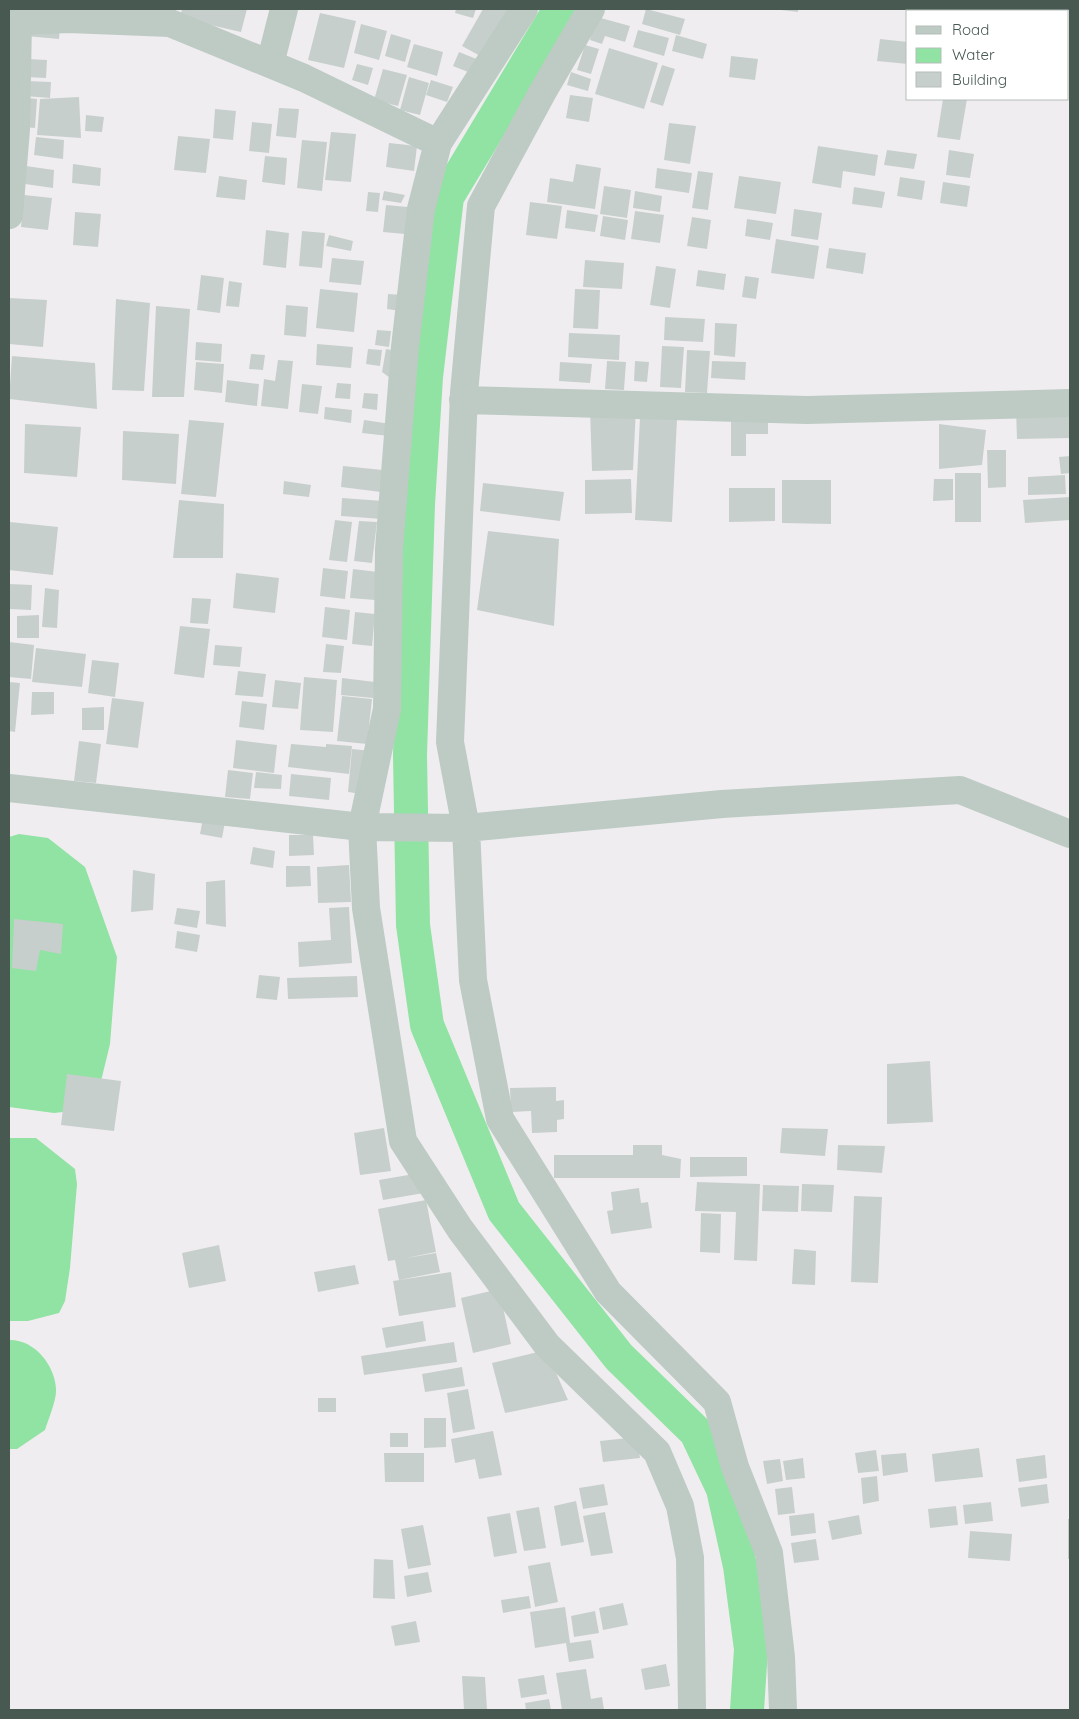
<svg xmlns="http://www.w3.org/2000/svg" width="1079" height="1719" font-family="Quicksand,sans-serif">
	<rect width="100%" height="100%" fill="#f0edf0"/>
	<path fill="#90e3a2" d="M19,834L48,838L85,867L117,957L110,1044L102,1077L96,1092L81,1110L54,1113L9,1107V837Z
		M9,1138H36L75,1169L77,1184L70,1268L65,1301L59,1313L28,1321H9Z
		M9,1340C34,1339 55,1365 56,1389C57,1399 48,1420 45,1430L17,1449H9Z"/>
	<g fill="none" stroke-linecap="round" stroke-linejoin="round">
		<path stroke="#90e3a2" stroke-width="34" d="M560,9L447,197L426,377L418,504L410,755L413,925L427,1025L504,1211L619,1357L696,1432L723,1489L740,1566L751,1649L747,1710"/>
	</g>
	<path fill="#c7cfcc" d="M182,9H247L241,32L180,18Z
		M456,9H476L473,18L455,13Z
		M483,9H510L484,58L462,46Z
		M646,9L685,19L680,35L642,24Z
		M781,9H798V12L781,10Z
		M320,13L356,21L344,68L308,60Z
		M597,17L630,26L625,42L605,36L602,44L590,40Z
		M27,24L60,27L59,39L26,36Z
		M361,24L387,31L379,60L354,53Z
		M638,30L669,38L664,56L633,47Z
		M391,34L411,40L405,62L385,56Z
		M676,35L707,44L703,59L672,51Z
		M880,39L908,42V64L877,61Z
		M414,44L443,52L437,76L407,67Z
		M585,45L599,49L591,74L577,70Z
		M609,48L658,63L644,109L595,94Z
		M459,52L479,60L473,74L453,66Z
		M731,56L758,59L755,80L729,77Z
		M27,59L47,60L46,78L25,77Z
		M357,64L373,68L368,85L352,80Z
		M662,65L675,69L663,106L650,102Z
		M383,69L407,75L398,106L374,100Z
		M571,72L591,79L588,91L567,85Z
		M409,77L429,83L420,115L400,110Z
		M431,80L453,87L447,102L426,95Z
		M26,81L51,82L50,98L25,96Z
		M570,95L593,98L589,122L566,118Z
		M79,97L81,138L37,135L40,99Z
		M27,98L37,99L35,128L24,127Z
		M943,99H967L960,140L937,137Z
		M279,108L299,109L296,138L276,136Z
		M215,109L236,111L233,140L213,138Z
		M86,115L104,117L102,132L85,131Z
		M252,122L272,124L269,153L249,151Z
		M669,123L696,126L690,164L664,160Z
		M331,132L356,134L351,182L325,180Z
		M178,136L210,139L206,173L174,170Z
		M36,137L64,140L63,159L34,155Z
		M302,140L327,142L322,191L297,188Z
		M389,143L417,146L414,171L386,167Z
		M818,146L878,155L875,176L843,171L841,188L812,183Z
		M887,150L917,154L914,169L884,165Z
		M949,150L974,154L970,178L946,175Z
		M265,156L287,158L285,185L262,182Z
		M73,164L101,168L100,186L72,183Z
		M576,164L601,168L595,209L547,202L550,178L573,182Z
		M26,166L54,170L53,188L25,184Z
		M657,168L692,173L689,193L655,188Z
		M698,171L713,173L708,210L692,208Z
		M219,176L247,180L245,200L216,197Z
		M739,176L781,182L776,214L734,208Z
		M900,177L925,181L922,200L897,196Z
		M943,182L970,186L967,207L940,203Z
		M604,186L631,190L627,218L600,214Z
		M854,187L885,192L882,208L852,204Z
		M384,191L405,195L401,203L382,200Z
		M635,191L662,196L660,212L633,208Z
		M368,192L380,193L378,212L366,211Z
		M24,195L52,198L48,230L21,227Z
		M530,202L562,206L557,239L526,235Z
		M386,205L408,207L405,234L383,232Z
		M794,209L822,213L818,240L791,236Z
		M567,210L598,215L595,232L565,228Z
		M635,211L664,215L660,243L631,239Z
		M75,212L101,214L98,247L73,245Z
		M603,216L628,220L625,240L600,236Z
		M692,217L711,220L707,249L687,246Z
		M747,219L773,223L770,240L745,236Z
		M266,230L289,233L286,268L263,265Z
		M302,231L325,233L322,268L299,266Z
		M329,235L353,241L351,251L326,246Z
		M776,239L819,246L814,279L771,273Z
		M829,248L866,253L863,274L826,268Z
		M332,258L364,261L361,285L329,282Z
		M585,260L624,263L622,289L583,287Z
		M656,266L676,269L670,308L650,305Z
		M698,270L726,274L724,290L696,286Z
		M201,275L224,278L220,313L197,310Z
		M745,276L759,278L756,299L742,297Z
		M229,281L242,283L239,307L226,306Z
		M320,289L358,293L354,332L316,328Z
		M575,289L600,290L598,329L573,328Z
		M388,294L403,295L401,311L387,309Z
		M9,298L47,300L43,347L9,344Z
		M116,299L150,303L144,391L112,390Z
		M286,305L308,307L306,337L284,335Z
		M156,306L190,309L184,397H152Z
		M665,317L705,319L703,342L664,340Z
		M715,323L737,324L735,357L714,355Z
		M377,330L391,331L389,347L375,345Z
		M569,333L620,335L619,360L568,357Z
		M196,342L222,344L221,362L195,360Z
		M317,344L353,347L351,368L316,365Z
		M662,346L684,347L681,388L660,387Z
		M368,349L382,350L380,366L366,364Z
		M386,349L402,352L397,383L382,372Z
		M687,350L710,351L707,393L685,392Z
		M251,354L265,355L263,370L249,369Z
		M12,356L95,363L97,409L9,399Z
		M278,360L293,361L288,409L261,406L264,379L275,381Z
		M607,361L626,362L624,390L605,389Z
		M635,361L649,362L647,382L634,381Z
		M712,361L746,362L745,380L711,378Z
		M196,362L224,364L222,393L194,390Z
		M560,362L592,364L590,383L559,381Z
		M227,380L259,384L257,406L225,402Z
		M337,383L351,384L350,399L335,398Z
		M302,384L322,386L318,414L299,412Z
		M364,393L378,394L377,410L362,408Z
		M325,407L352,410L351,423L324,419Z
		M636,407L633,470L592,471L590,408Z
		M1070,409V438L1017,439L1016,410Z
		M731,413H768V434H746V456H731Z
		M640,417L677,419L672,522L635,520Z
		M189,420L224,423L216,497L181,494Z
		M364,420L391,424L389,436L362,433Z
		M25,424L81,427L77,477L24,473Z
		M939,424L986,430L982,465L939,469Z
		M123,431L179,434L176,484L122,480Z
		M987,450H1006V487L988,488Z
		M1070,456V473L1061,474L1059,457Z
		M343,466L383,470L381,492L341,487Z
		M955,473H981V522H955Z
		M1065,475L1066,494L1028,495V477Z
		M631,479L632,513L585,514V480Z
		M934,479H953V500L933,501Z
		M782,480H831V524L782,523Z
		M284,481L311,485L309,497L283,494Z
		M483,483L564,492L560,521L480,511Z
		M729,488H775V521L729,522Z
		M1070,497V520L1025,523L1023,500Z
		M342,498L383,501L382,519L341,516Z
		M179,500L224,504L223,558H173Z
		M335,520L352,522L347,562L329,560Z
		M359,521L377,522L372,563L354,561Z
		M10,522L58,527L53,575L9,570Z
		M488,531L559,539L554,626L477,610Z
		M323,568L348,571L345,599L320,596Z
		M353,569L378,572L375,600L350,598Z
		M236,573L279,578L275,613L233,608Z
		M9,584L32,585L31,610L9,609Z
		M45,588L59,590L57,628L42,627Z
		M192,598L211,599L208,624L190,623Z
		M325,607L350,610L347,640L322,637Z
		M355,612L375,614L372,646L352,644Z
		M39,615V638H17V616Z
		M180,626L210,629L204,678L174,674Z
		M9,642L34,645L31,679L9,677Z
		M326,644L344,646L341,673L323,672Z
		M215,645L242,647L240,667L213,665Z
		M36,648L86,654L82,687L32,682Z
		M92,660L119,663L115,697L88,693Z
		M238,671L266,674L263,697L235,695Z
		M304,677L337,680L333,732L300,730Z
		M342,678L375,682L373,698L341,695Z
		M275,680L301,683L298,709L272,707Z
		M9,682L20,683L15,732L9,731Z
		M32,692H54V714L31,715Z
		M342,696L372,699L367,744L337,741Z
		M112,698L144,702L138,748L106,744Z
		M242,701L267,704L264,730L239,727Z
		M104,707V730H82V708Z
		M236,740L277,745L274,773L233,768Z
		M79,741L101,744L96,783L74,781Z
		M291,744L326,747V744L352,746L349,774L288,767Z
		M352,749L373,751L368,795L348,792Z
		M228,770L253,773L250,799L225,797Z
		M256,772L282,775L281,789L254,788Z
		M291,774L331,778L329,800L289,796Z
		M203,818L225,822L222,838L200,834Z
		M289,835H313L314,855L289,856Z
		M253,847L275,851L273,868L250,864Z
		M349,865L351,902L318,903L317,867Z
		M286,866H310L311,886L286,887Z
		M133,870L155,874L153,910L131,912Z
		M225,880L226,927L206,924V882Z
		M349,907L352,963L299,967L298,942L331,940L329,908Z
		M177,908L200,911L197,928L174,924Z
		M14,919L63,924L61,954L40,950L36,971L12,968Z
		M177,931L200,935L197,952L175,948Z
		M259,975L280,977L277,1000L256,998Z
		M357,976L358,997L288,999L287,978Z
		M930,1061L933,1122L887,1124V1064Z
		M67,1074L121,1081L114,1131L61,1125Z
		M556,1087V1101L564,1100V1119L557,1120V1132L532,1133L531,1111L511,1112L510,1088Z
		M384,1128L391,1171L360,1175L354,1133Z
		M782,1128L828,1129L825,1156L780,1153Z
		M633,1145H662V1155L681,1159L680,1178H554V1155H633Z
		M838,1145L885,1146L882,1173L837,1170Z
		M690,1157H747V1176L690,1177Z
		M420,1173L424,1193L383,1200L379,1180Z
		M697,1182L760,1184L757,1261L734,1260L736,1212L695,1211Z
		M802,1184L834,1185L832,1212L801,1211Z
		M763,1185L799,1186L798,1212L762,1211Z
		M639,1188L641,1203L648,1202L652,1228L611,1234L607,1211L613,1210L611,1192Z
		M854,1196L882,1197L878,1283L851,1282Z
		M426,1200L436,1252L406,1258L436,1253L440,1272L399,1280L395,1260L388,1261L378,1209Z
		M701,1213L721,1214L720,1253L700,1252Z
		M219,1245L226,1281L189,1288L182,1253Z
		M794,1249L816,1251L815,1285L792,1284Z
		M355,1265L359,1284L318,1292L314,1272Z
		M451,1272L456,1307L399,1316L393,1281Z
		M499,1289L511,1344L473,1353L461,1298Z
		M423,1321L426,1341L386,1348L382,1328Z
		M454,1342L457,1362L364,1375L361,1356Z
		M546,1350L568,1400L505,1413L492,1363Z
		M462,1367L465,1386L425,1392L422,1374Z
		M468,1389L475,1429L453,1433L447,1393Z
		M318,1398H336V1412H318Z
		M424,1418H446V1447L424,1448Z
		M493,1431L502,1475L479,1479L475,1459L455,1463L451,1439Z
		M390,1433H408V1447H390Z
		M637,1437L640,1458L603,1462L600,1441Z
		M979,1448L983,1477L935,1482L932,1454Z
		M876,1450L879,1471L858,1473L855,1453Z
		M384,1453H424V1482H385Z
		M906,1453L908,1472L883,1476L881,1455Z
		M1045,1455L1047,1478L1019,1482L1016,1459Z
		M803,1458L805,1478L786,1480L783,1461Z
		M780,1459L783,1481L767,1484L763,1461Z
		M877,1476L879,1501L863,1504L861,1478Z
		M604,1484L608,1505L583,1509L579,1488Z
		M1047,1484L1049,1503L1021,1507L1018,1488Z
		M792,1487L795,1513L778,1515L775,1489Z
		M576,1501L584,1542L561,1546L554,1506Z
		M991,1502L993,1521L965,1524L963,1505Z
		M956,1506L958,1525L930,1528L928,1509Z
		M539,1507L546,1548L524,1551L516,1511Z
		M605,1512L613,1553L591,1556L583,1516Z
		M510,1513L517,1553L494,1557L487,1517Z
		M814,1513L816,1533L791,1536L789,1516Z
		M859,1515L862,1534L832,1540L828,1521Z
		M1068,1519H1070V1559H1068Z
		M423,1525L431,1565L408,1569L401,1529Z
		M970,1531L1012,1534L1010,1561L968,1558Z
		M816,1539L819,1560L794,1563L791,1543Z
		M374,1559L393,1560L395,1599L373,1598Z
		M550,1562L558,1602L535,1607L528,1566Z
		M428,1572L432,1592L407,1597L404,1576Z
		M529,1596L531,1608L503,1613L501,1600Z
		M623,1603L628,1625L603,1630L599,1608Z
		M565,1607L570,1643L591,1640L594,1658L569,1662L566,1643L535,1648L530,1612Z
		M595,1611L599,1633L574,1637L571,1616Z
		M416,1621L420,1642L395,1646L391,1626Z
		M666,1664L670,1686L645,1690L641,1669Z
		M586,1669L591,1699L602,1697L604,1710H562L556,1673Z
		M544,1675L547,1694L521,1698L518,1679Z
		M462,1676L485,1677L487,1710H464Z
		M549,1699L551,1710H526L525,1703Z"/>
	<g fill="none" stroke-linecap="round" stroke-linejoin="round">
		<path stroke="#bdcbc4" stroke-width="28" d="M591,9L542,93L481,206L464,393L450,742L466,828L473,980L500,1119L608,1292L717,1402L735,1467L769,1553L781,1657L783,1710
			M9,19L18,21L69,19L170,23L304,78L438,143L421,209L405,347L389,549L387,709L362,827L366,908L403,1141L460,1229L547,1345L657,1452L680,1506L690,1558L692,1710
			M9,25L18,21L16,129L9,215
			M270,64L284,9
			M438,143L524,9
			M463,400L807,410L1070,403
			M9,788L362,827L466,828L722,804L960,790L1070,834"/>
	</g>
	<rect width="1079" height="1719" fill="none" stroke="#475950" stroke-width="20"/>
	<rect x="906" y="10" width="162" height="90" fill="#ffffff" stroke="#b5bdb9"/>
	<rect x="916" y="26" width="25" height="8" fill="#bdcbc4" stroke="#b5bdb9"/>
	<text x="952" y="35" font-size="15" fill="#475950">Road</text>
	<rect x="916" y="48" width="25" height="15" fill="#90e3a2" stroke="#b5bdb9"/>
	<text x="952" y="60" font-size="15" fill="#475950">Water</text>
	<rect x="916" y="72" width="25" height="15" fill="#c7cfcc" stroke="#b5bdb9"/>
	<text x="952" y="85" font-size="15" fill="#475950">Building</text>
</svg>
